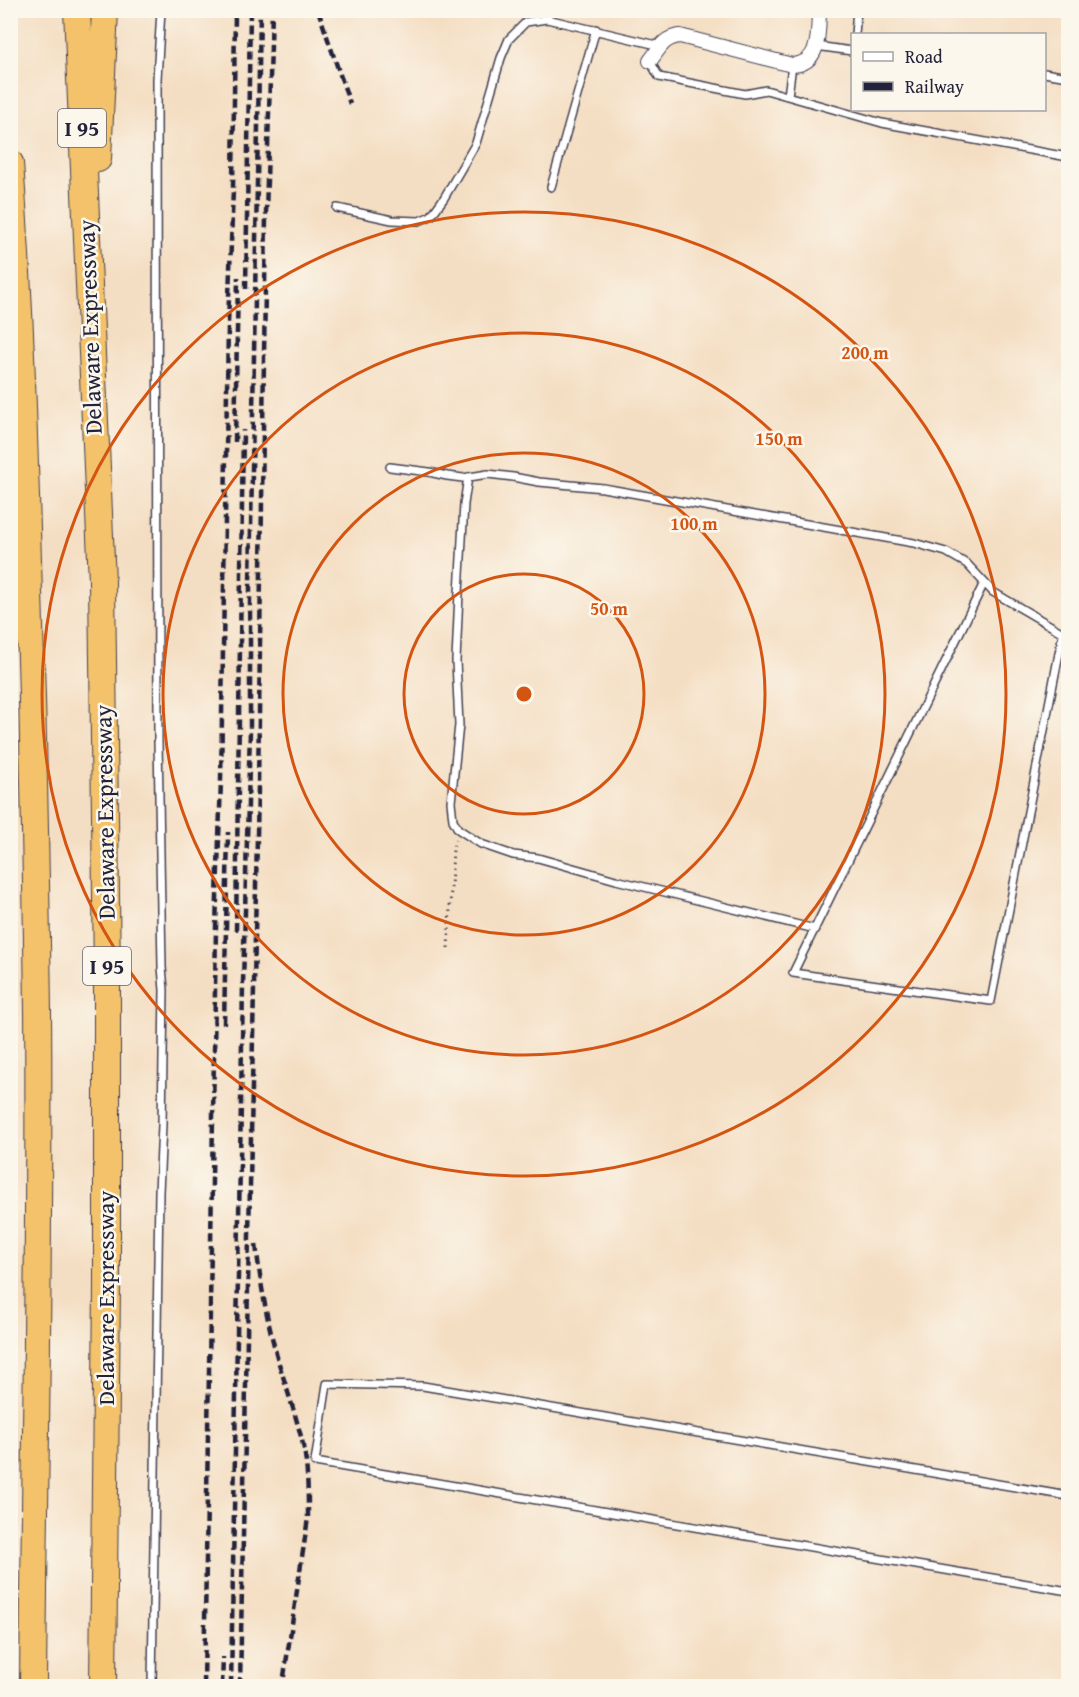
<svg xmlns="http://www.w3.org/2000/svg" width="1079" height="1697" font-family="'Gentium Book Plus',serif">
	<rect width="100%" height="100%" fill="#fbf7ec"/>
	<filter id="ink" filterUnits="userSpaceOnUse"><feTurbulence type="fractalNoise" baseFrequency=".0167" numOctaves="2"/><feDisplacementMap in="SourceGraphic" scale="12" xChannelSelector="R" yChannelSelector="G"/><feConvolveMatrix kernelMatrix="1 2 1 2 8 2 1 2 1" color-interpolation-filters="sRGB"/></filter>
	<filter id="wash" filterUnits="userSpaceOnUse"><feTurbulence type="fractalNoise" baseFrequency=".008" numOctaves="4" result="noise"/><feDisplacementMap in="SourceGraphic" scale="24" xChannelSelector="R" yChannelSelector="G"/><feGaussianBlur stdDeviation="1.35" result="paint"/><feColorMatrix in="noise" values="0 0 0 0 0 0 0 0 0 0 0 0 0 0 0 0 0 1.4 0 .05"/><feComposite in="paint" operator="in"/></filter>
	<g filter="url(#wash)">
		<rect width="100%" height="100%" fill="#f4dec3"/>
	</g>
	<g filter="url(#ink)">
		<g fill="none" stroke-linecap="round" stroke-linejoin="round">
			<g stroke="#423e4f" stroke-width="10">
				<path id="service" d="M855,34L857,10
					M816,46L852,51
					M650,61L659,77L745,94L766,90L882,123L1068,157
					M1044,73L1068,77
					M788,96L792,65
					M551,187L596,29
					M337,208L392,220L419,221L431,216L444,198L476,143L501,58L509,39L526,22L547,19L661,46
					M390,467L429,472L447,476L463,478L488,474L513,477L539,482L603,488L914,543L946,552L967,564L993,592L1063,633L1068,635
					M468,477L464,504L459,593L456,661L459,725L451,802L453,820L458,829L481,844L513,855L538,858L616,880L815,929
					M984,583L793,973L991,1001L1063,633
					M1068,1496L423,1386L327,1384L315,1462L1068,1591
					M152,1686L159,1192L162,1125L164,990L162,967L158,741L157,79L161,10"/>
			</g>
			<g stroke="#423e4f" stroke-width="16">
				<path id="minor" d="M650,61C660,48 663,38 680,36L792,65C821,64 818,33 819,10"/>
			</g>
			<g stroke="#423e4f" stroke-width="28">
				<path id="motorway" d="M77,10L102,582L107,974V1285L103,1686
					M98,159L105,10
					M10,163C20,295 24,428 28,561C33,711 36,862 38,1012C40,1237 35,1462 33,1686"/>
			</g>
			<path stroke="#423e4f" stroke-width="3" stroke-dasharray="1.5 4.5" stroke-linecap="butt" d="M448,948L453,849L455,840"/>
			<use href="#service" stroke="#fff" stroke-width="7"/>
			<use href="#minor" stroke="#fff" stroke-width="14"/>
			<use href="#motorway" stroke="#f3c26a" stroke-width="26"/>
			<path stroke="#22223b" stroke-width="4.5" stroke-dasharray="9 4.5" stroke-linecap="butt" d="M318,10L350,104
				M246,289L250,10
				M235,442L238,277
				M236,931L243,430
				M224,1024L228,832
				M256,1244C260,1282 267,1320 277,1357C286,1387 297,1418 304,1449C308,1471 308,1496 308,1518L283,1683
				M204,1686L216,927L221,780L228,324L233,189L235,10
				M222,1686L223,1657
				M231,1686L243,984L250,730V585L260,10
				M240,1686L258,786L266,214L272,10"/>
		</g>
	</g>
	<g fill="none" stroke="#d45411" stroke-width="3">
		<circle cx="524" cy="694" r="120"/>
		<circle cx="524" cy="694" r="241"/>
		<circle cx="524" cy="694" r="361"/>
		<circle cx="524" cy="694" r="482"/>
	</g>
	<g text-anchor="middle" stroke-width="5" stroke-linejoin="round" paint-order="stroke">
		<g fill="#fbf7ec" stroke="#636270" stroke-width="1.5">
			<rect x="58" y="109" width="48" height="38" rx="4.5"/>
			<rect x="83" y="947" width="48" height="38" rx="4.5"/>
		</g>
		<g font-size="22" font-weight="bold" fill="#22223b">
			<text x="82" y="136">I 95</text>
			<text x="107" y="974">I 95</text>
		</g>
		<g font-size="24" fill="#22223b" stroke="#fbf7ec">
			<text transform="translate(90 327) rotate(-92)" y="8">Delaware Expressway</text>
			<text transform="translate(105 812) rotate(-91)" y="8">Delaware Expressway</text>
			<text transform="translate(106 1298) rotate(-90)" y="8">Delaware Expressway</text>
		</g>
	</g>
	<circle cx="524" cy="694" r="9" fill="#d45411" stroke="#fbf7ec" stroke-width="3"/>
	<g font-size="18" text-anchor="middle" font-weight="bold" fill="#d45411" stroke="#fbf7ec" stroke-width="5" stroke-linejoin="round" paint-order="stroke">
		<text x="865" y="359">200 m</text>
		<text x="779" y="445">150 m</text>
		<text x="694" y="530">100 m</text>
		<text x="609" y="615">50 m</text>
	</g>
	<rect width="1079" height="1697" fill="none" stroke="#fbf7ec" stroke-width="36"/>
	<rect x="851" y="33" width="195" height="78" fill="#fbf7ec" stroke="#a4a2a5" stroke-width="1.5"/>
	<rect x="863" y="52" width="30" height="9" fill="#ffffff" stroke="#a4a2a5" stroke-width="1.5"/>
	<text x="905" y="63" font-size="18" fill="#22223b">Road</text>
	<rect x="863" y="82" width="30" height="9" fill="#22223b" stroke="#a4a2a5" stroke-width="1.5"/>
	<text x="905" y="93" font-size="18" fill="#22223b">Railway</text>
</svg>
